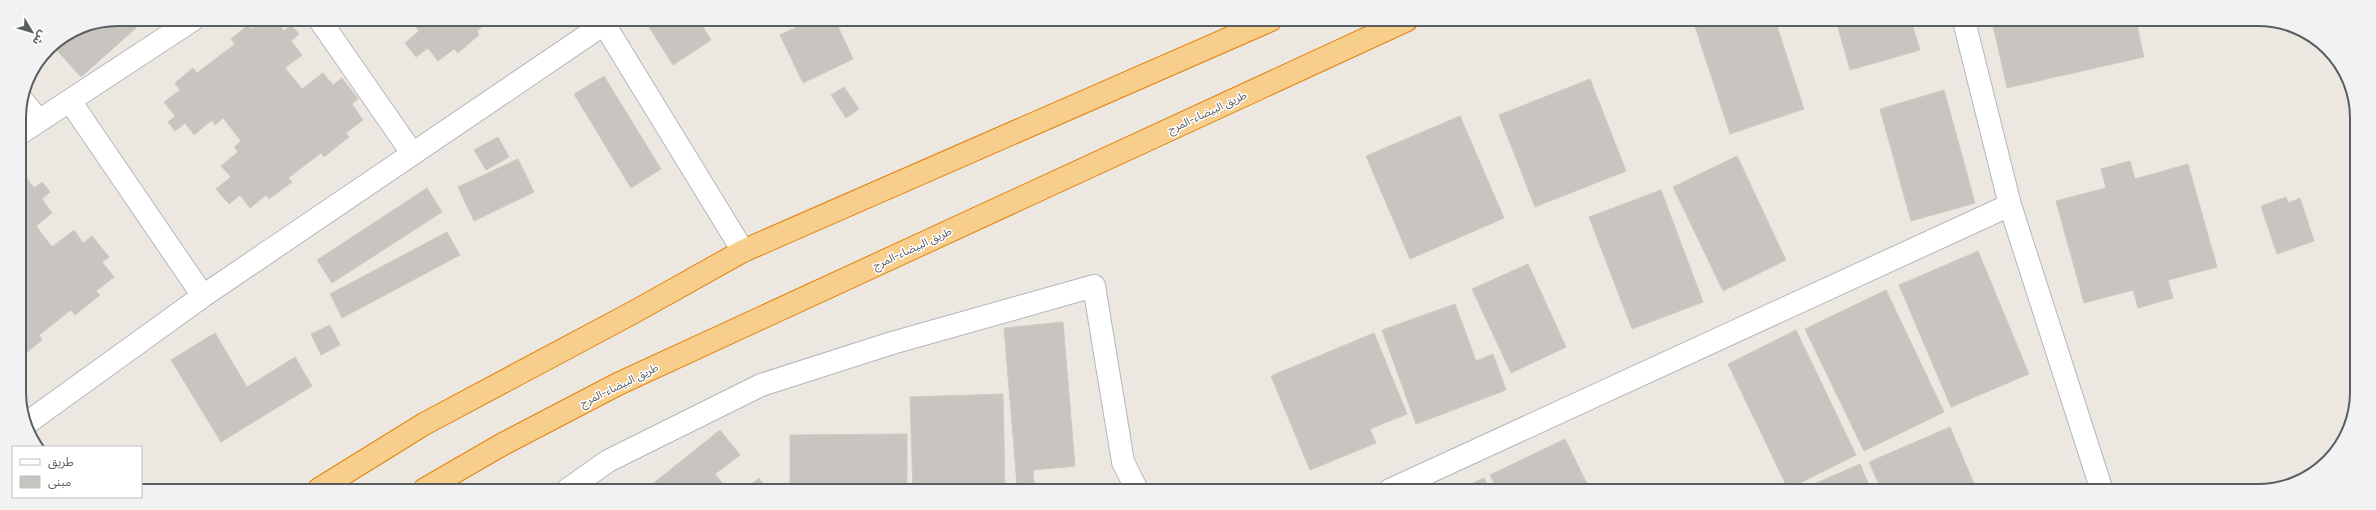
<svg xmlns="http://www.w3.org/2000/svg" width="2376" height="510" font-family="Cabin,'Noto Sans Arabic',sans-serif">
	<rect width="100%" height="100%" fill="#ece8e1"/>
	<path fill="#c8c5c0" stroke="#d0c9bf" d="M118,19H146L81,77L52,45L80,26Z
		M265,19H275L284,31L291,25L299,34L291,41L302,55L285,68L302,89L323,73L333,85L342,78L358,99L352,104L363,120L346,133L349,137L324,157L321,153L288,178L292,182L269,199L266,195L250,208L240,195L229,204L216,189L231,177L221,166L238,152L234,147L241,141L223,118L215,125L212,120L194,135L185,123L175,131L168,122L175,116L164,102L180,90L175,83L193,68L197,73L235,44L231,39L248,25L252,29Z
		M410,19H491L477,31L479,35L458,53L454,49L438,61L428,48L416,57L405,43L419,31Z
		M644,19H698L711,40L673,65Z
		M812,20H835L853,59L803,83L780,35Z
		M1693,20H1775L1804,109L1730,134Z
		M1836,20L1911,21L1920,50L1850,70Z
		M1992,21H2136L2144,57L2007,88Z
		M604,76L661,169L631,188L574,94Z
		M1590,79L1626,171L1535,207L1499,115Z
		M844,87L859,109L846,118L831,95Z
		M1944,90L1975,203L1911,221L1880,109Z
		M1460,116L1504,218L1410,259L1366,156Z
		M498,137L509,157L486,170L474,150Z
		M1737,156L1786,260L1723,291L1673,187Z
		M518,159L534,192L474,221L458,187Z
		M2130,161L2135,179L2188,164L2217,267L2168,280L2173,298L2138,308L2133,290L2084,303L2056,201L2106,188L2101,169Z
		M22,172L34,188L42,182L50,192L42,199L52,213L36,226L52,247L74,230L83,243L92,236L109,257L102,262L114,277L96,291L100,295L75,315L71,310L39,335L42,340L21,357L20,174Z
		M427,188L442,212L332,283L317,260Z
		M1661,190L1703,302L1632,329L1589,217Z
		M2286,197L2288,203L2300,198L2314,241L2277,254L2261,206Z
		M447,232L460,255L342,318L330,294Z
		M1978,251L2029,374L1951,407L1899,285Z
		M1528,264L1566,347L1511,373L1472,289Z
		M1886,290L1944,412L1864,451L1805,329Z
		M1455,304L1476,361L1493,354L1506,390L1416,424L1382,330Z
		M1063,322L1075,466L1033,470L1034,484L1017,485L1004,328Z
		M330,325L340,345L321,355L311,334Z
		M1796,330L1856,455L1788,489L1728,364Z
		M215,333L247,387L295,357L312,386L221,442L171,360Z
		M1374,333L1407,414L1370,429L1376,443L1310,470L1271,376Z
		M1003,394L1005,490H913L910,397Z
		M1950,427L1977,491H1882L1869,462Z
		M720,430L740,455L715,474L728,490H645Z
		M907,434V490H790V435Z
		M1565,439L1590,490H1497L1490,475Z
		M1860,464L1871,490H1800Z
		M759,478L768,490H744Z
		M1484,478L1490,490H1458Z"/>
	<g fill="none" stroke-linecap="round" stroke-linejoin="round">
		<g stroke="#b3b7bb" stroke-width="24">
			<path id="street" d="M319,19L412,153
				M601,19L743,251
				M1964,21L2010,205L2102,491
				M22,100L39,121
				M70,101L203,296
				M19,134L194,19
				M27,423L203,296L604,24
				M567,490L608,461L761,385L892,343L1094,286L1123,462L1137,490
				M1390,490L2010,205"/>
		</g>
		<g stroke="#e2830a" stroke-width="24">
			<path id="highway" d="M319,489L424,424L634,312L743,251L1271,20
				M425,489L503,444L618,384L1407,20"/>
		</g>
		<use href="#street" stroke="#fff" stroke-width="22"/>
		<use href="#highway" stroke="#f8ce8c" stroke-width="22"/>
	</g>
	<g text-anchor="middle" stroke-width="3" stroke-linejoin="round" paint-order="stroke">
		<g font-size="11" fill="#595e61" stroke="#fff">
			<text transform="translate(1207 112) rotate(-25)" y="4">طريق البيضاء-المرج</text>
			<text transform="translate(912 248) rotate(-25)" y="4">طريق البيضاء-المرج</text>
			<text transform="translate(619 385) rotate(-26)" y="4">طريق البيضاء-المرج</text>
		</g>
	</g>
	<path d="M0 0H2376V510H0ZM118 26H2258A92 92 0 0 1 2350 118V392A92 92 0 0 1 2258 484H118A92 92 0 0 1 26 392V118A92 92 0 0 1 118 26Z" fill="#f2f2f2" fill-rule="evenodd"/>
	<path fill="none" stroke="#595e61" stroke-width="2" d="M118 26H2258A92 92 0 0 1 2350 118V392A92 92 0 0 1 2258 484H118A92 92 0 0 1 26 392V118A92 92 0 0 1 118 26Z"/>
	<rect x="12" y="446" width="130" height="52" fill="#ffffff" stroke="#bdbfc0"/>
	<rect x="20" y="459" width="20" height="6" fill="#ffffff" stroke="#bdbfc0"/>
	<text x="48" y="466" font-size="12" fill="#595e61">طريق</text>
	<rect x="20" y="476" width="20" height="12" fill="#c8c5c0" stroke="#bdbfc0"/>
	<text x="48" y="486" font-size="12" fill="#595e61">مبنى</text>
	<g transform="translate(32 32) rotate(128)" stroke="#ffffff" stroke-width="3" paint-order="stroke">
	<path d="M0-3L7 15L0 10L-7 15Z" fill="#595e61"/>
	<text y="-6" font-size="11" font-weight="bold" text-anchor="middle" fill="#595e61">ش</text>
	</g>
</svg>
